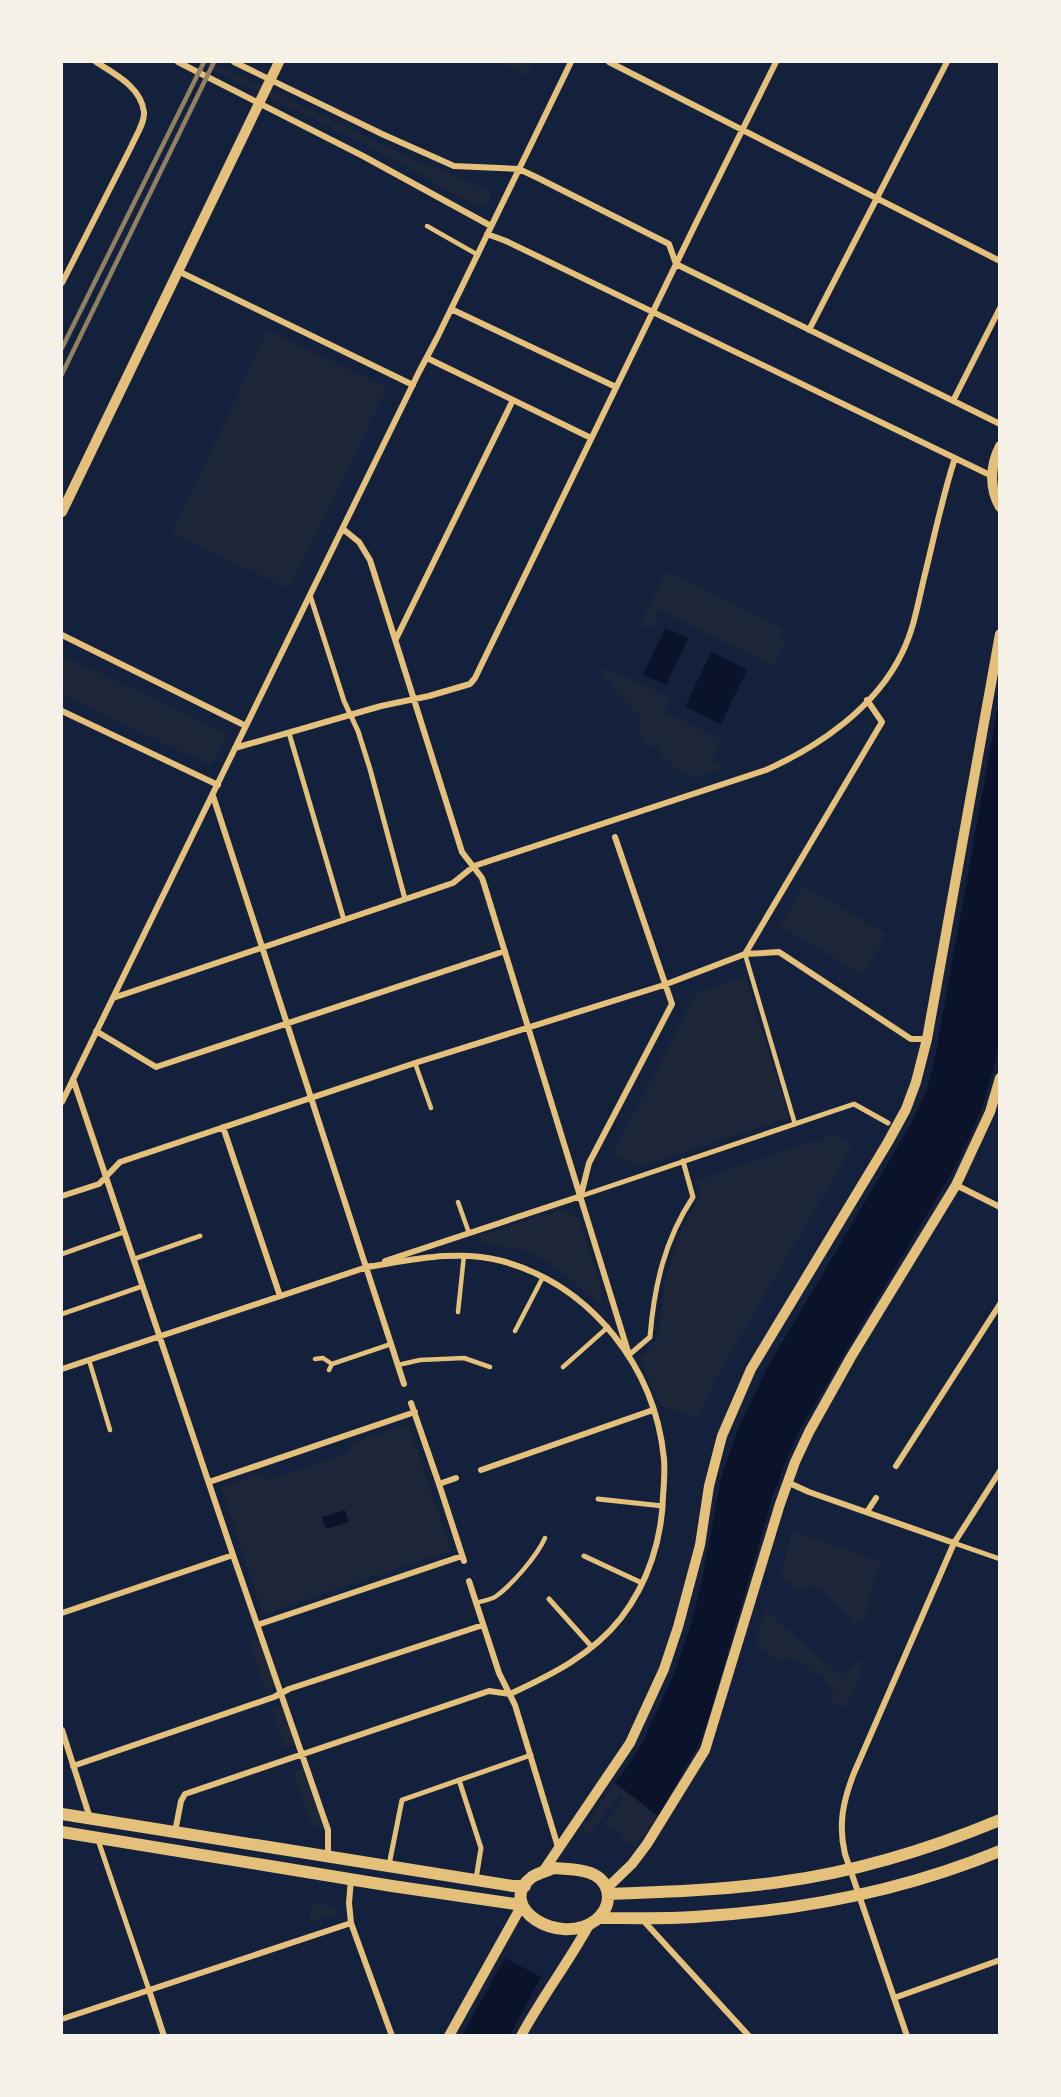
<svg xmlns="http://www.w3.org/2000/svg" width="1061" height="2097" font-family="Overpass,sans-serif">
	<rect width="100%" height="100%" fill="#14213d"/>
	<path fill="#1d2539" d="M197,62H211L400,153L488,190L491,194L490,201L484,207L475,206L373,148Z
		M498,62H532L529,77Z
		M268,330L387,388L289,589L172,533Z
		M666,571L783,628L779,637L786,640L773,666L660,610L651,629L640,624Z
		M62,655L227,734L211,766L62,694Z
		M604,667L671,698L665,712L721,739L712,760L725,767L697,777L670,767L671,761L660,757V747H645V740L641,739L640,717L602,676Z
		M804,885L887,934L863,975L780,926Z
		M745,976L789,1118L640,1167L613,1154L696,993Z
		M834,1134L853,1145L715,1380L700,1418L661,1406L639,1359L658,1338L666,1276L680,1233L701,1195L696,1181Z
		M564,1209L580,1220L602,1292L600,1305C581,1290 565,1273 544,1260C527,1250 505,1246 485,1244L478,1236Z
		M408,1424L451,1551L263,1614L221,1487L259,1474L268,1480L347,1453L352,1443Z
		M792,1531L881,1561L863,1621L854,1625L853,1620L819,1589L812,1586L801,1592L780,1577Z
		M765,1610L841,1676L857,1661L864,1664L853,1694L842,1709L831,1701L834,1690L824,1680L792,1657L782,1662L756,1646Z
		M261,1639L276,1686L265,1690L249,1643Z
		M283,1704L296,1744L284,1748L271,1708Z
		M305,1769L324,1828L311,1826L293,1773Z
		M615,1783L658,1816L634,1848L621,1838L622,1835L606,1823L624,1797L620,1793L590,1835L582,1830Z
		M312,1903L337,1907L336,1915L309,1923Z"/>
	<path fill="#0b132b" d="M665,628L688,638L666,685L643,675Z
		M711,652L747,670L721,724L685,707Z
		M999,700L1000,1040L996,1060L982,1109L958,1162L819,1397L800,1429L787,1459L773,1495L707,1724L697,1748L658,1816L615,1783L634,1757L645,1737L674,1674L689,1630L701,1586L721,1478L738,1429L766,1370L912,1122L927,1089L934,1063Z
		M345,1510L349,1522L326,1529L322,1517Z
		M505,1958L541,1977L510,2035H462Z"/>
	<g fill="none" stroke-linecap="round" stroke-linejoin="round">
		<path stroke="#e5c07b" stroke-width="4.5" d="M427,226L478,255
			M745,954L795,1124
			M415,1063L431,1108
			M458,1202L469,1233
			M458,1312L464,1255
			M515,1331L543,1277
			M315,1359L323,1358L332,1364
			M89,1360L110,1430
			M398,1365L420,1360L464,1358L490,1367
			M563,1367L608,1327
			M329,1370L332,1364L391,1344
			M476,1603C482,1601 489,1600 495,1597C511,1586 537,1556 545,1538"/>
		<path stroke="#e5c07b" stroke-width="5" d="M310,595L344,701L358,731L370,769L405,899
			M289,733L344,920
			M581,1196L854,1104L888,1123
			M62,1254L124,1232
			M134,1259L200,1236
			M62,1314L143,1286
			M629,1355L650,1337C654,1286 665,1239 693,1197L683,1161
			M598,1499L663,1506
			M954,1543L1000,1559
			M584,1556L642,1583
			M549,1599L592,1647
			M459,1780L481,1848L476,1879
			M98,1840L149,1990
			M389,1865L402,1800L531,1755"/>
		<path stroke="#e5c07b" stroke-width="6" d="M178,62L363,156L491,226
			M234,62L382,134L454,166L519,169L538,178L669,244L676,264
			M609,62L1000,261
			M487,234L506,241L992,476
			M676,264L1000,424
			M178,271L413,385
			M62,283L131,147C135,137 145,123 144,112C141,87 115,74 96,62
			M451,309L616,387
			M809,330L947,62
			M427,358L591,438
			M953,401L1000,308
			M343,529L359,542L370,560L462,852L482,878L484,884L629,1355
			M62,635L246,726
			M396,639L513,400
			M62,711L218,785
			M235,748L381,706L429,696L470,684L475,678L696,223L776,62
			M213,796L404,1384
			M745,954L882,722L867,700
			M113,998L453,883L474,866L766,770C820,746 876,707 902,653C914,629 918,603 924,578C934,538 942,498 955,458
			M96,1031L156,1067L505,951
			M73,1079L233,1555L328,1830V1857
			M62,1102L419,372L438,336L571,62
			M223,1127L280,1296
			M956,1185L1000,1207
			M581,1195L589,1163L672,1004L615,837
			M62,1196L99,1184L120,1162L415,1063L664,985L745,954L779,952L911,1039H927
			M385,1261L581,1196
			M367,1267C412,1260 457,1249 502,1261C592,1286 655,1367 664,1459C665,1471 664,1484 663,1496C662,1539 648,1583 621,1618C592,1655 551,1675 510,1694
			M62,1369L370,1266
			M411,1403L439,1484L464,1561
			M896,1466L1000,1304
			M481,1470L653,1410
			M209,1482L415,1412
			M787,1482L809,1492L954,1543
			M439,1484L456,1478
			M867,1512L876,1498
			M469,1581L499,1673L515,1705L558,1847
			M62,1613L233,1555
			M257,1625L462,1556
			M62,1730L90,1818
			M73,1766L274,1697L289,1689L483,1625
			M175,1832L181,1801L185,1794L489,1691L510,1694
			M351,1879L349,1903L351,1923L392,2036
			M641,1918L749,2036
			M149,1990L164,2036
			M894,1998L1000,1960
			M62,2019L351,1923
			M907,2036L845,1854C838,1825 843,1801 854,1773L954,1543L1000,1471"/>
		<path stroke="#e5c07b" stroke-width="10" d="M1000,446C990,466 989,488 1000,507
			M62,512L279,62
			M542,1873L630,1743L664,1669L678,1627L700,1545L709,1486L722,1436L751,1369L888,1142L906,1109L916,1082L927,1039L1000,634
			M607,1888L632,1864L647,1844L705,1750L780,1504L795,1462L809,1432L851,1357L956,1185L990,1112L1000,1078
			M449,2036L522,1905
			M521,2036C542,1997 568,1963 589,1925"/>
		<path stroke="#e5c07b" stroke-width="12" d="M62,1814L513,1886H525
			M62,1832L392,1886L522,1905
			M554,1868C575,1869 607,1869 608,1897C608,1907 603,1914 596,1920C559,1948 494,1906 532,1877C538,1873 547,1871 554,1868Z
			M608,1894C666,1892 723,1890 780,1882C855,1872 930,1849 1000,1820
			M598,1918C630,1918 662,1919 694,1917C798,1911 903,1891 1000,1851"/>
		<path stroke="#918062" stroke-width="4.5" d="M62,348L204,62
			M62,374L214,62"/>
	</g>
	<rect width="1061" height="2097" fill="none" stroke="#f6f1e7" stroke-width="126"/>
</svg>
